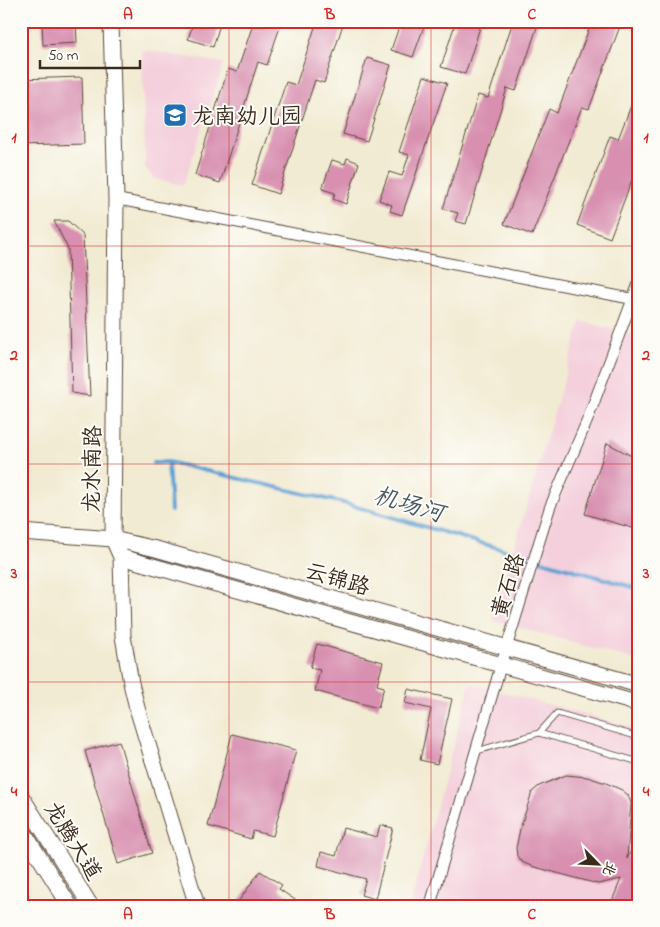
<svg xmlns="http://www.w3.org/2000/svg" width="660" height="927" font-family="'Indie Flower','LXGW WenKai TC',sans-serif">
	<rect width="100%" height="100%" fill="#fdfcf7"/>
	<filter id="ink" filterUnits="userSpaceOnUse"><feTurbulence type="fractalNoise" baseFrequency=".02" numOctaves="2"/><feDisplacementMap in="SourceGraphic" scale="10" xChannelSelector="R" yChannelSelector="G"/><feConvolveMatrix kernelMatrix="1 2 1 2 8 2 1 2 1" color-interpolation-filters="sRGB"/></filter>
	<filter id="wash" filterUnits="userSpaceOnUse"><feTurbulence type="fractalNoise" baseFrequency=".0096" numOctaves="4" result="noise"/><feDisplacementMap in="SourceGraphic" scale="20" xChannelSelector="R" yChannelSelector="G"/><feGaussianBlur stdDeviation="1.12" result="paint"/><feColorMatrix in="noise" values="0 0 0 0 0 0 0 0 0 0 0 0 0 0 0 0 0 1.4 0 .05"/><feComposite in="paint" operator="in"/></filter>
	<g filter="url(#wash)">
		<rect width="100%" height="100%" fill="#f2ebd3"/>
		<path fill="#f4cfdc" d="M142,50L224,63L183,185L154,179L145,167Z
			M581,321L639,336V661L493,620Z
			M470,683L639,729V906H410Z"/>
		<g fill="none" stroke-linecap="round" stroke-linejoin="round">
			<path stroke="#60a0d3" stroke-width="4" d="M168,462L171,511
				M153,463L168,462L340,502L639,589"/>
		</g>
		<g id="blocks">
			<path fill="#d88fb0" d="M42,21H76L77,43L43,45Z
				M194,21H221L213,47L188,39Z
				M254,21H282L267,65L258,62L220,183L195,175L228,69L237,72Z
				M317,21H344L324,83L315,80L278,194L252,185L286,82L296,85Z
				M401,21H426L413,57L391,50Z
				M456,21H482L465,74L441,67Z
				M513,21H539L516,91L507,88L466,224L455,221L458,213L443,209L478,95L488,98Z
				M592,21H622L589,109L582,107L532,235L504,224L549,109L557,113Z
				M367,58L391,65L367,141L343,134Z
				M424,76L447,83L402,215L390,211L392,205L379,200L389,172L402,176L409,155L399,152Z
				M82,77L84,144L21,146V79Z
				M638,88L639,161L610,238L577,225L610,136L618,139Z
				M347,158L359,163L346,204L333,199L335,193L322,189L332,160L345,164Z
				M54,221H68L83,235L90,396L72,393L68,249Z
				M607,443L639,460V530L585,514Z
				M317,644L383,662L377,685L384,687L378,708L315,691L320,670L310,668Z
				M408,689L452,699L437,764L420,760L431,709L405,703Z
				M232,734L296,750L273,836L253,831L251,839L208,826Z
				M119,741L152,853L118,864L85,751Z
				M566,775L587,777L606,783L622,790L628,795L631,803L627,859L639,835V906H610L621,879L598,884L531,866L522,862L517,856L516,848L520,829L532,792L539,786Z
				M380,825L393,828L375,899L361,895L366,879L318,866L321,852L336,856L343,828L377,837Z
				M260,871L282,885L279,889L304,906H244L238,902Z"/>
		</g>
	</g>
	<g filter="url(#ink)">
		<use href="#blocks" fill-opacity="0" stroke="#564739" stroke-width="1"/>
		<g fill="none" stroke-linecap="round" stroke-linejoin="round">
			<g stroke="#564739" stroke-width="7">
				<path id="lane" d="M539,733L557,713L639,737
					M477,751L539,733L639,762"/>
			</g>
			<g stroke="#564739" stroke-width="12">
				<path id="street" d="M116,199L638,300
					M430,906L501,665L550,507L587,421L639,282"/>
			</g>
			<g stroke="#564739" stroke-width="17">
				<path id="secondary" d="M111,21L116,199L113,539L121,557L123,636L131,683L137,708L197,906
					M21,532L113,539L156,549L639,685
					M121,557L639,704
					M21,796L91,906
					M21,828L70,906"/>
			</g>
			<use href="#lane" stroke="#fff" stroke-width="5"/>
			<use href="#street" stroke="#fff" stroke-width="10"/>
			<use href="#secondary" stroke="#fff" stroke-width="15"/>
		</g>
	</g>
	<path fill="none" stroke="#d62828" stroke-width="1" stroke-opacity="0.55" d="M229,21V906M431,21V906M21,246H639M21,464H639M21,682H639"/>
	<defs>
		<g id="school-square" transform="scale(1.25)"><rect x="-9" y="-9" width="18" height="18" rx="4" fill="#1f6fb2" stroke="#fdfcf7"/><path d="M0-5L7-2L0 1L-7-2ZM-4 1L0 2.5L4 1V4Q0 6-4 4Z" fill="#fff"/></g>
	</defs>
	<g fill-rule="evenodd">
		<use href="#school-square" x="175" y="115"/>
	</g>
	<g text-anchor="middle" stroke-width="4" stroke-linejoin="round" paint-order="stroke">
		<g font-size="22" fill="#3b2a1e" stroke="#fdfcf7" text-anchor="start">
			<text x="192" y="123">龙南幼儿园</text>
		</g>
		<g font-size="22" fill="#3b2a1e" stroke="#fdfcf7">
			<text transform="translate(91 469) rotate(-89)" y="8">龙水南路</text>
			<text transform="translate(338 578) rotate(16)" y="8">云锦路</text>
			<text transform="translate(507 585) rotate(-73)" y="8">黄石路</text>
			<text transform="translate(74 840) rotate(58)" y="8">龙腾大道</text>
		</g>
		<g font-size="24" font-style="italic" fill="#4a5966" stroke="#fdfcf7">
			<text transform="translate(409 504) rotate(16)" y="8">机场河</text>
		</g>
	</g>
	<rect width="660" height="927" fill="none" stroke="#fdfcf7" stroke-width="55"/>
	<g transform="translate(598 864) rotate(114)" stroke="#fdfcf7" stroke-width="4" paint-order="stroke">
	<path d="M0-4L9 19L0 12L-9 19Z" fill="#3b2a1e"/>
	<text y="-8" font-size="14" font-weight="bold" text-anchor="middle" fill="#3b2a1e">北</text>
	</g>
	<path d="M40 60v8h100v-8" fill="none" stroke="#3b2a1e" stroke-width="2.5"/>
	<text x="48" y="60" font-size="15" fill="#3b2a1e" stroke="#fdfcf7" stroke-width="4" paint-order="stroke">50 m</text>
	<rect x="28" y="28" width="604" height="872" fill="none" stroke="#d62828" stroke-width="2"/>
	<g font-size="16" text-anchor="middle" font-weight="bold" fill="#d62828">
		<text x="128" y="19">A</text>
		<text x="330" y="19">B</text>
		<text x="532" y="19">C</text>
		<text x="14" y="142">1</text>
		<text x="646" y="142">1</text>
		<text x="14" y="360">2</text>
		<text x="646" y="360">2</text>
		<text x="14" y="578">3</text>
		<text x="646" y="578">3</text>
		<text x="14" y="796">4</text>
		<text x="646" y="796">4</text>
		<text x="128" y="919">A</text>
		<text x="330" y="919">B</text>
		<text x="532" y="919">C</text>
	</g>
</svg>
